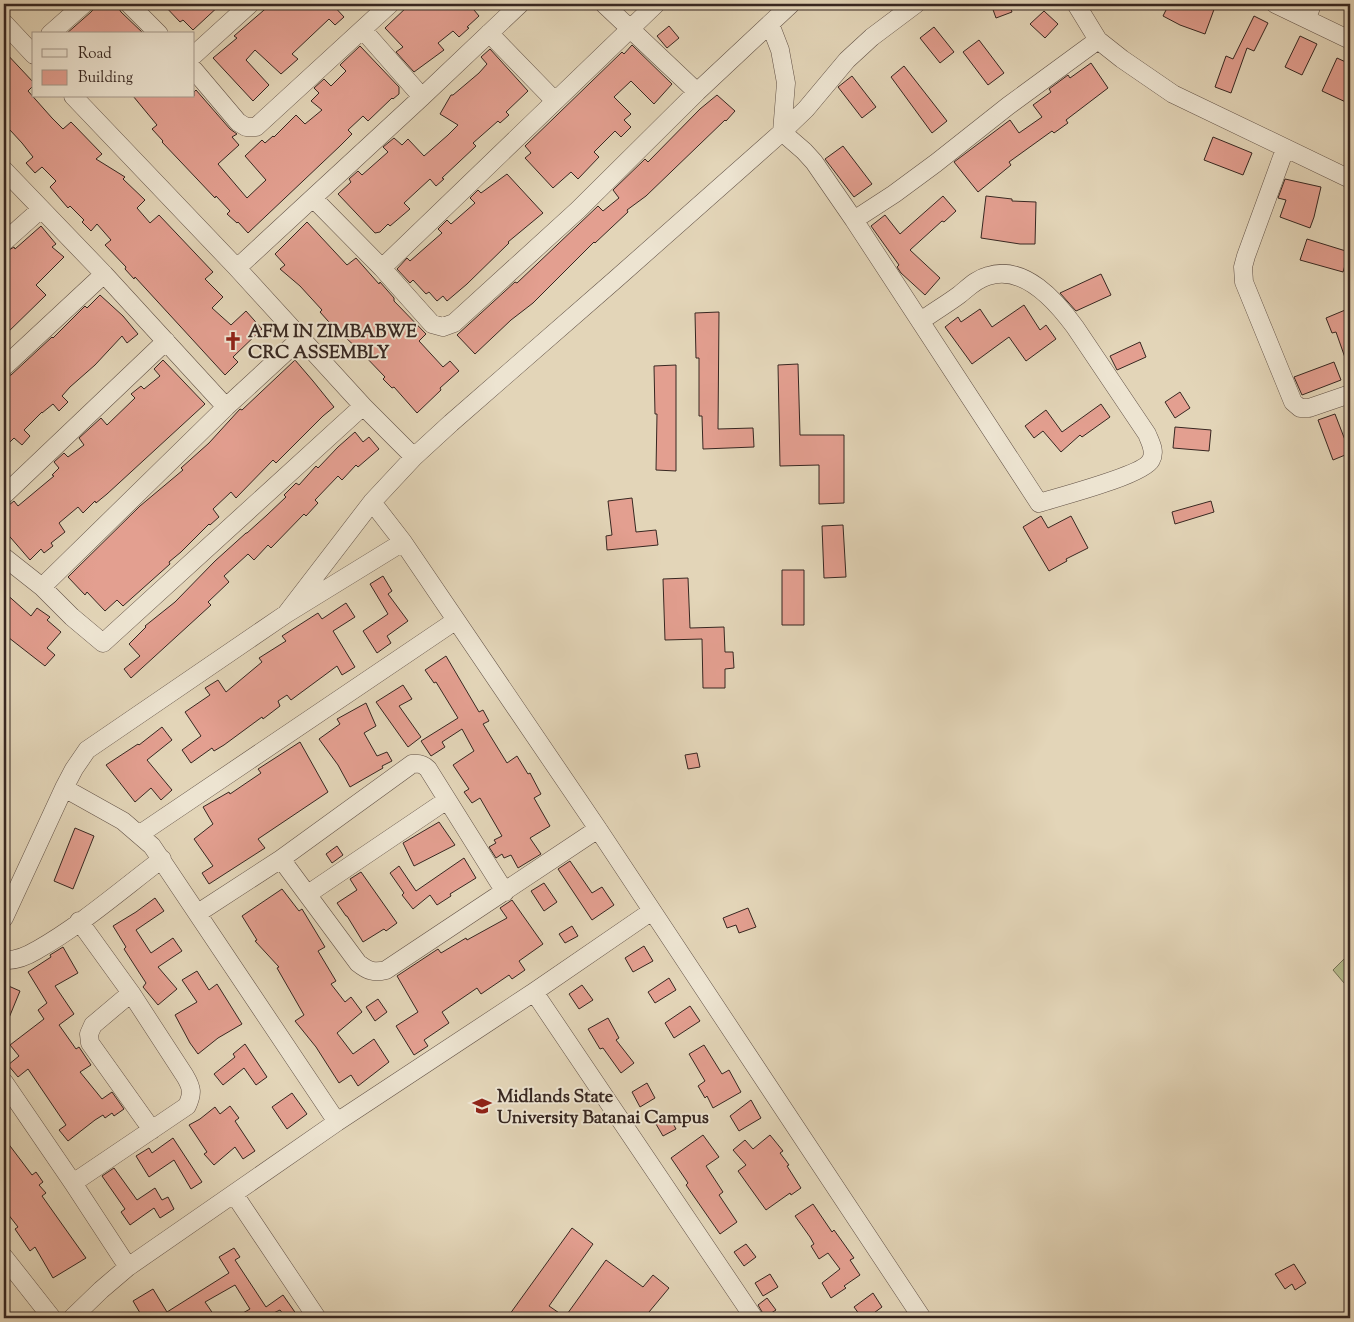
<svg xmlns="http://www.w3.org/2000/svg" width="1354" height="1322" font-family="'Sorts Mill Goudy',serif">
	<rect width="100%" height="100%" fill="#e3d5b8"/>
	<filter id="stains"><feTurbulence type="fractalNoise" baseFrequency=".004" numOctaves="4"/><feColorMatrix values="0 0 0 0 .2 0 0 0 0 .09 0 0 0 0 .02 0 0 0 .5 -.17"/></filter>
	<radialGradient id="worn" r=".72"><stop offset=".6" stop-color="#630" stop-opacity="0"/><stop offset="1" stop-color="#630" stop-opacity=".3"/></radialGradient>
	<path fill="#b6bc8d" stroke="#767257" d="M1350,953V990L1333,970Z"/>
	<path fill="#e39f90" stroke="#372721" d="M98,4H116L121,12L144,34H66L91,12Z
		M163,4H221L193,30L183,20L180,22Z
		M271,4H332L344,17L335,25L329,19L292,54L298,59L281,74L255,50L246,60L269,85L253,101L213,58L237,38L234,36Z
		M410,4H481L474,10L479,16L467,27L469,28L459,37L453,31L438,43L444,50L414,72L396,52L403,47L385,28Z
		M991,4H1009L1012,12L996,18Z
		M1169,4H1216L1205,34L1180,25L1163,16Z
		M1044,11L1058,24L1045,38L1030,24Z
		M1254,16L1268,23L1254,51L1247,48L1231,93L1215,87L1226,56L1233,59Z
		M669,26L679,38L667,48L657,36Z
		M934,27L954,52L940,63L920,38Z
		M1300,36L1317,44L1302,75L1285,67Z
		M979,40L1004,73L988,85L963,52Z
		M632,45L672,84L654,104L631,81L614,97L631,114L624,120L631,127L621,137L615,131L594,152L599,157L578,179L571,172L553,188L525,158L531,153L525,146L622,52L624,54Z
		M360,46L399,87V94L393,99L392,98L368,121L363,116L348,130L352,134L340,146L248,233L238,222L237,223L227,214L230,211L216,196L215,198L162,142L163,141L152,129L157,125L133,96H194V92L196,90L230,129L237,134L232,137L239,145L218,164L247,198L266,180L245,156L262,140L265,143L273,136L274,137L296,115L305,124L322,110L311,101L319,93L314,88L324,79L331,86L346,71L340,65Z
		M490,49L528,91L506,112L509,115L500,123L498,121L473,143L476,146L442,178L444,179L436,186L430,179L404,203L410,209L390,226L388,224L380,232L375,233L338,194L351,182L349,179L358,171L362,175L388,152L383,147L394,138L402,145L408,139L424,156L448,135L458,125L440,114L451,95H453L479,73L487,64L481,57Z
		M4,51L34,83V85L28,91L52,118L63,129L71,122L102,154L96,159L125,177L123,179L145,200L137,208L150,223L159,215L213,272L205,279L223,297L212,308L231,325L246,311L262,329L233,357L238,362L225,375L135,277L134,279L125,269L126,267L105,245L111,240L97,224L91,231L82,222L84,220L70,206L68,208L50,187L56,181L42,167L35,173L26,163L33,157L22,143L10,130L4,135Z
		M1337,58L1350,64V104L1322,91Z
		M1091,63L1108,88L1066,120L1068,123L1054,133L1052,131L1009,162L1011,165L978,192L954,162L1010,120L1019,133L1042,117L1033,105L1051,92L1049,89L1068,75L1070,78Z
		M904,66L947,121L932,133L891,77Z
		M852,76L876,107L862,118L838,87Z
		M717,95L735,111L726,121L725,120L646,196L627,210L628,212L595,243L594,242L533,303L511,320L475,354L457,335L515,282L517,283L598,206L603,211L619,198L613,190L645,159L648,162L700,109Z
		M1213,137L1252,153L1243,175L1204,160Z
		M843,146L872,184L854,197L825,159Z
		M507,174L543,213L508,242L509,243L467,284L447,301L443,296L437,301L429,292L426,294L413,280L410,283L397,269L407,258L410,261L442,233L438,229L447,220L451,224L475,203L470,198L478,190L481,193Z
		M1285,179L1321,187L1314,217L1310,228L1280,217L1286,200L1278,198Z
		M943,196L956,211L944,222L942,221L910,250L940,278L925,295L901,273L897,267L899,265L871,226L885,215L900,234Z
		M986,196L1012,199V201L1036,202L1035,244H1020L981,238Z
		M307,222L347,265L356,258L379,284L380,282L394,298V301L426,334L419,341L443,367L450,361L459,371L440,388L441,390L417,413L394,387L392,388L383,379L385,377L361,352L328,321L320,312L322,310L300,286L280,269L285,265L275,254Z
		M41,226L56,244L52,247L64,257L36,285L46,295L4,336V253L14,247L15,249Z
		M1307,239L1349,252L1343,272L1300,260Z
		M1101,274L1111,295L1076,311L1060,293Z
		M100,295L123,316L138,334L127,343L122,336L95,365L70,387L62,396L68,402L59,411L53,404L42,413V412L24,430L30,436L22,445L14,438L4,448V377L11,375L52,337L53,338L85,306L87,308Z
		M1024,305L1040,330L1046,325L1056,339L1026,361L1009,337L972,364L945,327L958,317L961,322L980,309L992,327Z
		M1350,308V368L1349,369L1336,332L1332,333L1326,318Z
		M719,312L718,429L753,428L754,447L703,449L702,416H699V358H696L695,313Z
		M1140,342L1146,357L1117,370L1110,356Z
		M163,360L205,404L107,494L96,503L95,501L83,513L78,507L59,523L65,532L51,543L53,546L44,553L41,549L30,560L4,530V509L14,501L18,506L54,476L52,475L59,468L54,462L64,453L68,457L84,445L79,438L101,418L107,425L135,398L131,394L141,386L144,389L160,376L154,369Z
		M295,360L313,381L334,407L323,416L276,463L273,460L236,498L231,492L213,509L219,517L210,525L209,524L181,552L169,562L170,564L123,606L117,600L105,611L87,592L85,595L68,577L140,506L183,470L181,468L209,443L240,409L242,410Z
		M1334,362L1341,380L1302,395L1294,377Z
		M798,364L800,435H844V503L819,504V465L780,466L778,365Z
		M676,365V471L656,470L657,414H655L654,366Z
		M1180,392L1190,408L1175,418L1165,402Z
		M1101,404L1110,417L1082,437L1080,435L1061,452L1043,431L1034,438L1025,426L1046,410L1062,432Z
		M1335,414L1350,453L1333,460L1318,420Z
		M1175,427L1211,430L1209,451L1173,448Z
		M355,432L363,442L369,437L379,449L358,467L356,465L342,480L338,476L315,500L318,503L306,516L304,514L271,548L268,545L254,560L248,554L224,576L229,582L208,602L211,605L131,678L124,669L140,656L129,644L146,627L145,626L175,602L215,561L246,533H247L267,515L286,497L284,495L296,483L299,485L316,466L318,468L338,447Z
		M632,498L636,532L656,530L658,545L607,550L606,536L612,535L608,501Z
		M1211,501L1214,512L1175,524L1172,512Z
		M1041,516L1048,528L1071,516L1088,548L1066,559L1067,561L1049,571L1023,527Z
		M843,525L846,577L824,578L822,526Z
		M782,570H804V625H782Z
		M383,576L392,591L388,594L408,621L387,636L391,643L377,653L363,631L388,614L370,584Z
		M688,578L690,628L724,627L725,652H733L734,668L725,669V688H703L702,639L665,640L663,579Z
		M4,592L31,616L37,608L50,617L47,620L61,632L47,648L55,655L45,666L4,634Z
		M346,603L355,617L333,631L355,667L342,675L337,666L291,700L287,695L278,701L280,706L263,719L262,717L224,745L214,751L212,748L191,763L182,750L201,736L185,712L210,695L205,688L218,680L226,692L262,662L259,658L286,641L282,636L318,613L322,619Z
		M446,656L479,712L483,710L489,721L483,724L507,763L517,756L528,774L530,773L541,794L534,798L550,826L530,838L541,854L518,868L511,855L504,858L502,854L496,858L489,847L496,843L494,840L502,836L480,798L472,803L464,792L469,789L453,765L474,751L462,729L442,742L445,747L431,756L421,741L458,718L436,682L434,683L425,670Z
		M403,685L412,699L399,706L421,737L408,747L376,702Z
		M366,703L376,726L364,733L377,756L387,752L392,761L382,766L383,768L350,787L338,765L319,739L340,724L337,719Z
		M162,727L172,740L147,760L172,790L161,800L151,788L135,802L106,765L138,744L139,745Z
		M300,742L328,792L258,839L265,848L209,884L202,873L213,866L194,839L213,824L203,807L229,792L230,794L261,773L258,769Z
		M697,753L700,767L688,769L685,755Z
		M439,822L455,845L414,866L403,843Z
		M75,828L94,836L73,889L54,881Z
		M337,846L343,855L332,863L326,854Z
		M464,858L476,878L450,894L451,896L437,905L430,895L413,909L402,895L404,893L390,873L399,866L416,891Z
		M570,861L592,893L602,887L614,905L592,920L558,869Z
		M361,872L397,923L386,931L384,929L363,942L347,916H346L337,903L357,890L350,879Z
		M544,883L557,902L544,911L531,891Z
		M282,889L299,911L302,909L325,947L318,951L336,981L331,984L345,1002L351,997L362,1012L337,1033L353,1054L374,1039L389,1062L358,1086L351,1075L339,1083L316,1047L295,1021L304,1015L277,968L279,967L255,941L257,940L242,916Z
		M155,898L164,911L136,930L151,953L173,938L182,951L158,967L177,989L158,1005L143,987L146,983L124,949L126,947L113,926L136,912Z
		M512,900L543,944L519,961L525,970L512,979L509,975L481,994L477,988L442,1012L449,1023L424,1040L428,1046L414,1055L396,1026L418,1012L397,976L438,949L441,953L466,938L467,940L507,918L500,908Z
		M748,908L756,927L739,933L736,925L727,928L723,918Z
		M572,926L578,936L565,943L559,934Z
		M644,946L653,961L633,972L625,958Z
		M63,947L78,973L55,986L74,1014L59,1025L76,1049L79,1047L91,1065L80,1072L102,1099L112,1092L124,1109L114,1116L112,1113L105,1118L103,1115L95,1120L68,1141L59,1130L66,1125L28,1069L18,1077L8,1065L19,1056L10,1045L44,1019L38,1010L47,1003L28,972L51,957L50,955Z
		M197,971L209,990L217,984L242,1024L218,1038L198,1054L190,1043L175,1015L197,1002L182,980Z
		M669,978L676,990L655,1003L648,992Z
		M4,984L20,991L4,1030Z
		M582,985L593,1000L579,1009L569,994Z
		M378,999L387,1012L375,1021L366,1007Z
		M690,1006L700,1021L674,1038L665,1023Z
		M608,1018L619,1038L616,1040L634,1063L621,1073L603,1048L600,1049L588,1029Z
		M245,1044L267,1077L256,1085L244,1068L223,1085L214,1074L235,1057L233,1054Z
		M704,1045L722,1074L729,1070L741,1092L713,1108L707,1096L705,1098L698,1086L705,1081L689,1054Z
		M647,1083L655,1098L640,1107L632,1092Z
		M292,1093L307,1114L287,1129L272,1107Z
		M751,1100L761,1118L739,1131L730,1116Z
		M230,1106L239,1118L235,1121L255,1151L243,1159L235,1147L214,1165L204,1154L207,1152L189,1125L200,1119L215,1107L220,1114Z
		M669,1116L676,1129L663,1136L656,1124Z
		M703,1135L719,1157L706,1166L723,1192L719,1195L737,1222L720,1234L686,1185L688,1183L671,1158Z
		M770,1135L783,1151L780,1153L789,1165L787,1166L801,1188L791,1195L790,1193L766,1210L738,1171L746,1165L733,1150L745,1140L753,1149Z
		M4,1138L32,1175L36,1172L43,1182L39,1185L46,1193L42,1196L86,1258L53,1278L35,1247L30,1251L15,1229L18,1227L4,1209Z
		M173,1138L202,1182L191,1189L174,1160L149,1177L136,1156L149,1148L152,1153Z
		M114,1168L137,1200L155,1188L162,1200L168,1197L174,1209L160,1218L154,1208L130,1225L121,1212L125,1209L102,1176Z
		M813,1204L832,1232L834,1230L854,1258L850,1260L860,1275L844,1286L846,1288L831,1298L822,1283L840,1269L828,1253L819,1259L811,1246L814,1244L810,1237L795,1216Z
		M572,1228L593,1244L549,1306L565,1317L606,1260L643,1287L653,1275L669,1288L644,1318H507Z
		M746,1244L756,1257L744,1266L734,1252Z
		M234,1248L240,1257L235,1260L266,1307L283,1295L299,1318H286L280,1310L263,1318H234L250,1309L235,1285L205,1302L216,1318H143L133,1301L153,1289L167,1312L229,1273L219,1257Z
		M1294,1264L1306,1283L1295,1290L1292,1284L1285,1289L1275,1274Z
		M770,1274L778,1287L763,1296L755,1283Z
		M873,1293L882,1307L867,1318H862L854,1307Z
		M767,1298L776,1310L765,1317L758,1305Z"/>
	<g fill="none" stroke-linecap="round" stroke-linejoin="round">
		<g stroke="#625247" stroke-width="19">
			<path id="minor" d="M129,4L159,34
				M604,4L697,92
				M1076,4L1098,40L1122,59L1173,94L1350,179
				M1275,4L1350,40
				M1307,19L1312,4
				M4,23L34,55
				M770,24L780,50L786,83L782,132
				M363,30L422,97
				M489,33L555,101
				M50,34L84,4
				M194,55L250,4
				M194,70L238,122L246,127H256L390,4
				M73,96L237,268L363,406L414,457
				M782,132L804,151L814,162L854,220L1039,503C1058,497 1144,475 1151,460C1156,451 1150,442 1147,434L1075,327C1056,301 1024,264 988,276C976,279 968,288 959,295C947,304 933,312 921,321
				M1285,149L1246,256L1243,267L1244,282L1293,402L1300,408H1309L1350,394
				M4,170L104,274L226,407
				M313,198L382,268L432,324L443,327L454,323L578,210L697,92L791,4
				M854,220L894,194L936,163L1008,106L1098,40
				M4,242L41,209
				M237,268L422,97L520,4
				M382,268L656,4
				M4,367L104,274
				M4,495L166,341
				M372,502L403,542L598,829L922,1318
				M4,557L42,587L72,617L103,643L363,406
				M42,587L226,407L301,338
				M286,614L372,502L414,457L451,423L616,279L782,132L806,109L847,60L872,37L916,4
				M64,788L123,821L152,846L337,1122
				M140,834L455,621
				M281,859L358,963C368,971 374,973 386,970L598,829
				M308,894L447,800
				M198,913L281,859L412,764C419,763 423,764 428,769L505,892
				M4,918L64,788L74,769L87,750L286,614L403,542
				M4,960C15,961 27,956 37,950C81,925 121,890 162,859
				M534,992L754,1318
				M131,993L93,1025L89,1034L90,1043L152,1130
				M4,1082L73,1183L128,1267
				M73,1183L187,1106C193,1093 192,1088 185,1076L131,993L79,921
				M234,1194L317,1318
				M4,1257L52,1318
				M72,1318L101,1290L128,1267L337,1122L534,992L652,911"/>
		</g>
		<use href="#minor" stroke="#ede4d1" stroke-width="18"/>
	</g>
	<defs>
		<g id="church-bare" transform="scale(1.5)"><path d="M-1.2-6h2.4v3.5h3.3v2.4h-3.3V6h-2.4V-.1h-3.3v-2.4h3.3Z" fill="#8f2418" stroke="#ede4d1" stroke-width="2.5" paint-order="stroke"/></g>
		<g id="university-bare" transform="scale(1.5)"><path d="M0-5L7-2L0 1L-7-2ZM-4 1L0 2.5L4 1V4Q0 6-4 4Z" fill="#8f2418" stroke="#ede4d1" stroke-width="2.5" paint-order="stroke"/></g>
	</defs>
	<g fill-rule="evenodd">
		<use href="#church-bare" x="233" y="341"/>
		<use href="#university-bare" x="482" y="1106"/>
	</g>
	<g text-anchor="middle" stroke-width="4" stroke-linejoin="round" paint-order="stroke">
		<g font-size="18" font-weight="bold" fill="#372721" stroke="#ede4d1" text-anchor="start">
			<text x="248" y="337">AFM IN ZIMBABWE<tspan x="248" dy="21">CRC ASSEMBLY</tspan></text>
			<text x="497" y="1102">Midlands State<tspan x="497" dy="21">University Batanai Campus</tspan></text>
		</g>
	</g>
	<rect width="1354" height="1322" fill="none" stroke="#e3d5b8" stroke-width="20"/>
	<rect x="5" y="5" width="1344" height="1312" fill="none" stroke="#372721" stroke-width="2.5"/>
	<rect x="10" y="10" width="1334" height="1302" fill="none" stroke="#372721"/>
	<rect x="32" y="32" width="162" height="65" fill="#ede4d1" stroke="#a4988b"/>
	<rect x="42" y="49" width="25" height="8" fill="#ede4d1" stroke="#a4988b"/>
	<text x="78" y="58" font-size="15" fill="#372721">Road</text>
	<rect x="42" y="70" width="25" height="15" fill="#e39f90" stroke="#a4988b"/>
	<text x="78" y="82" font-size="15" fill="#372721">Building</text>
	<rect width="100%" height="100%" filter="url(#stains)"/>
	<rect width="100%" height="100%" fill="url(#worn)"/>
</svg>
